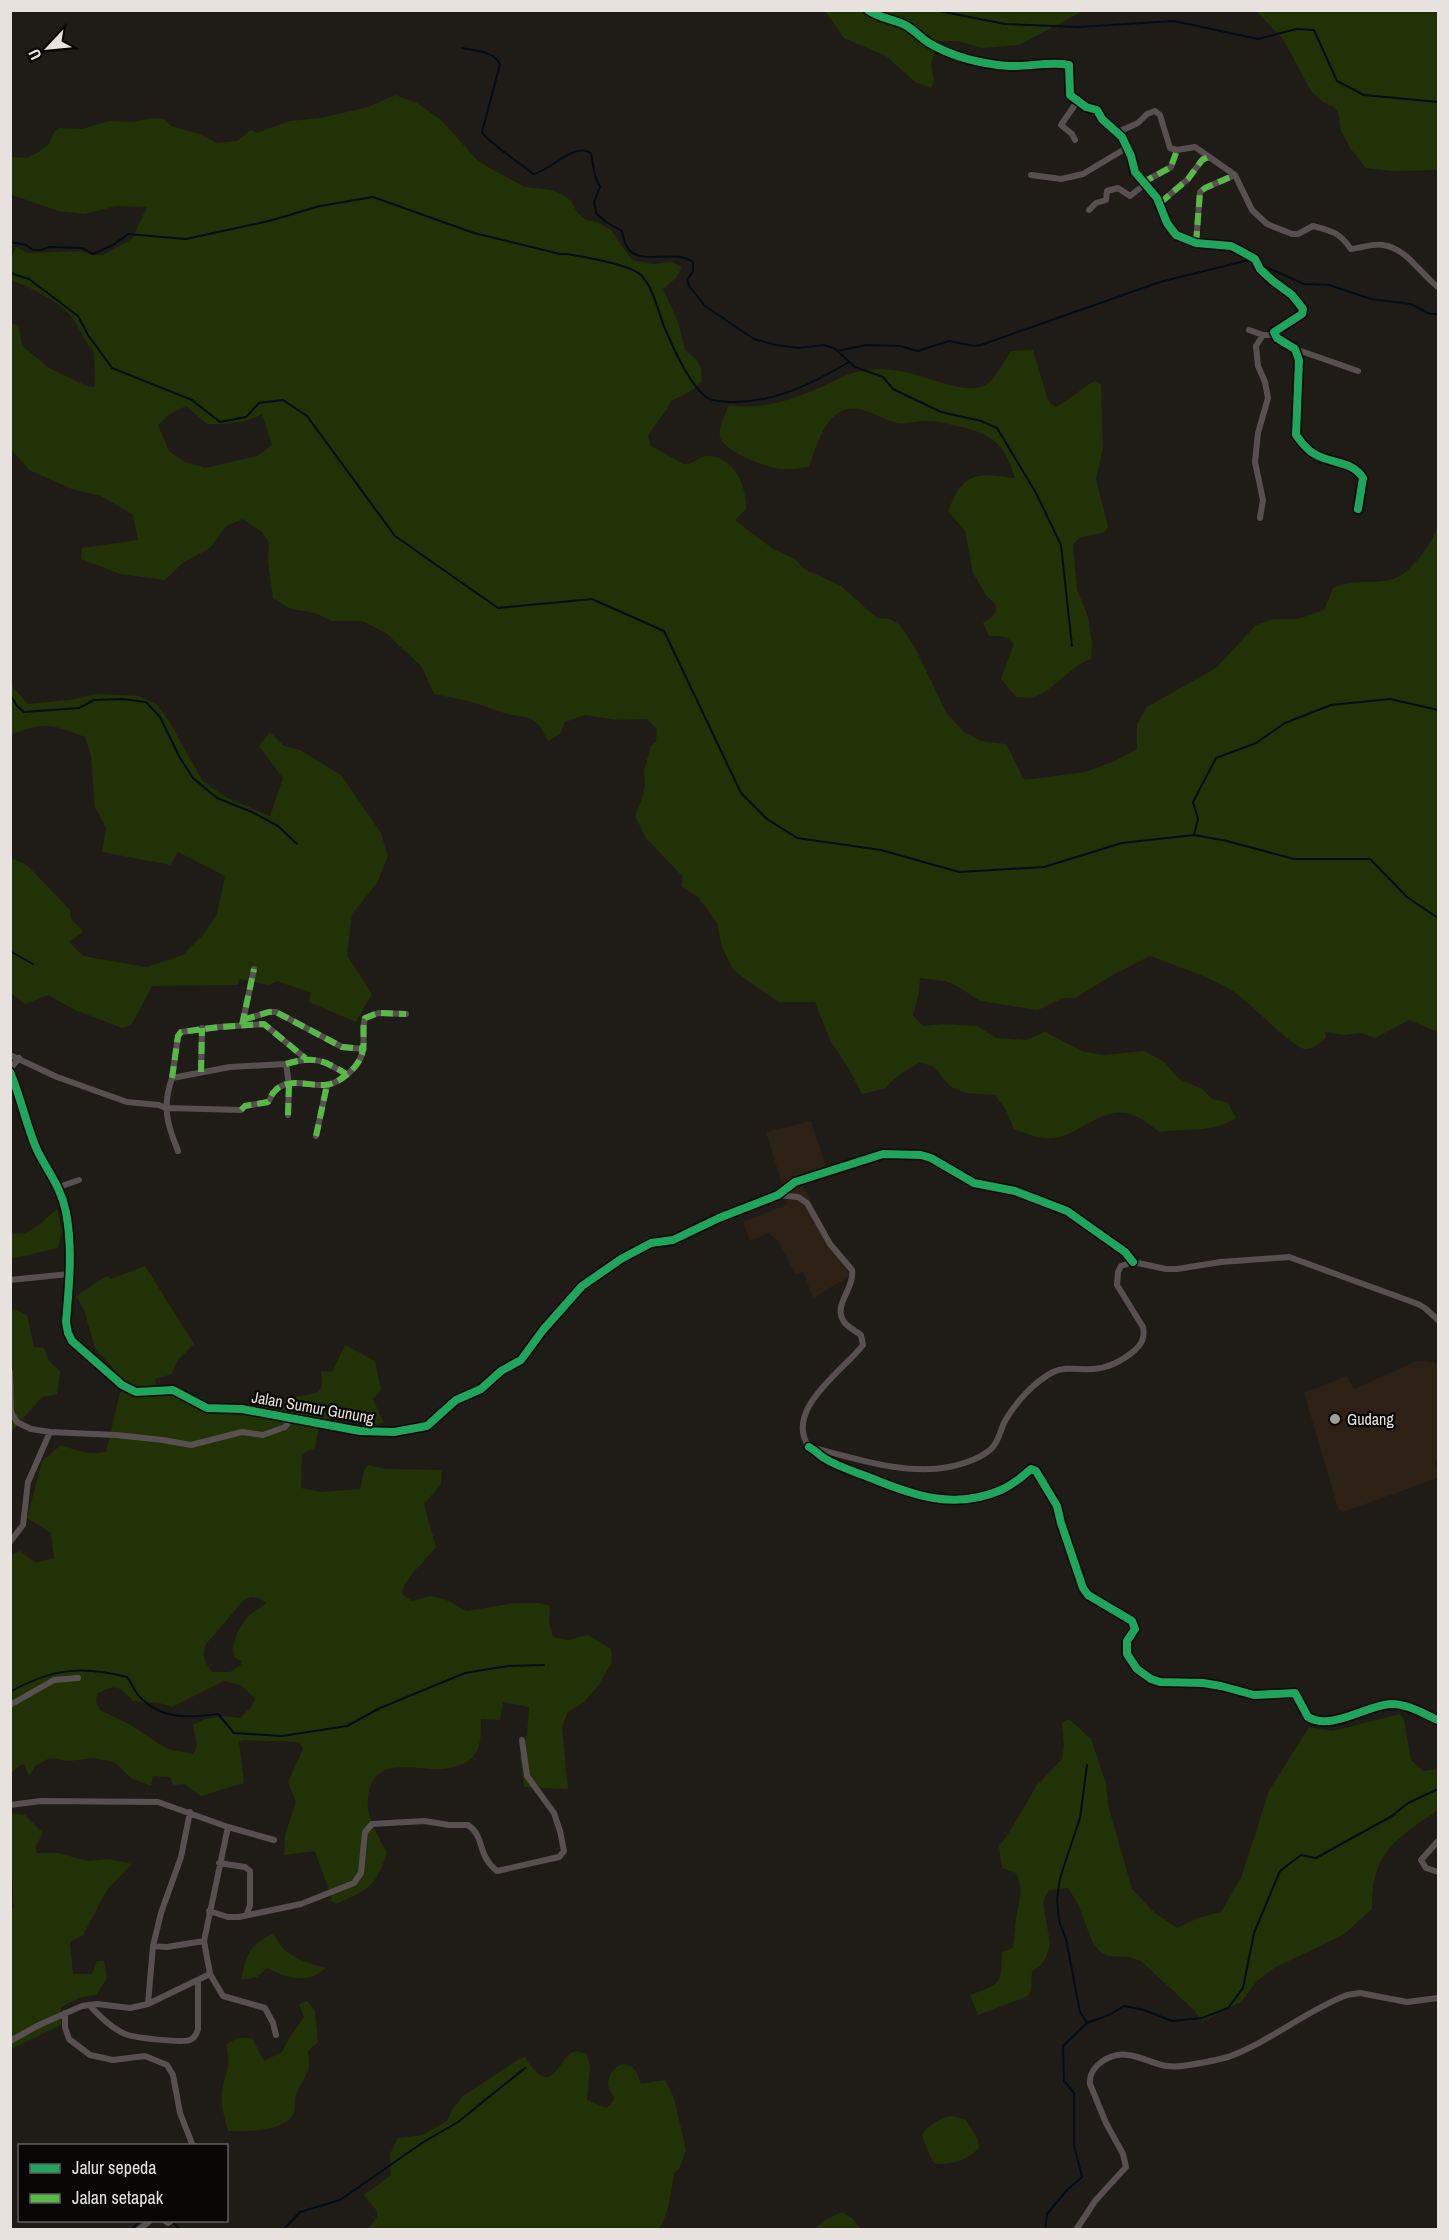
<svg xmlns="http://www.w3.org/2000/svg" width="1449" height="2240" font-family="'Archivo Narrow',sans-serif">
	<rect width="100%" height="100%" fill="#1f1c18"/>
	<path fill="#2d2015" d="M811,1121L827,1169L799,1178L850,1276L813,1298L803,1272L796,1275L778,1241L769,1233L750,1241L743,1222L788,1204L766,1132Z
		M1419,1360L1438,1363V1459L1435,1461L1438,1478L1343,1512L1338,1508L1304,1393L1347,1376L1354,1389Z"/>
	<path fill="#213206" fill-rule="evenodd" d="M825,11H1083L1019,45L983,48L958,41H939L931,63L934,81L931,88L915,82L886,56L844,38Z
		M1256,11H1438V170L1393,171L1366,168L1350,148L1341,131L1338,112L1334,107L1323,102L1311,91L1283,39Z
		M395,95L417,103L442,121L477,160L493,170L525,187L551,190L563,195L571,201L577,212L586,220L597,222L611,230L632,260L653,264L672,262L680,266L681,269L676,278L663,289L678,322L685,350L696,359L701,368L702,382L689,392L671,401C667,413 654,423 648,436L651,446L684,464C693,465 698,457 706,456C734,455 747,487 746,509L735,520L773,549L795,559L804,569L841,586L877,618L890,619L900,625L914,646L947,714L964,732L981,741L1005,744C1014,755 1016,768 1025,780L1085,772L1115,761L1137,749V724L1147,707L1216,668L1256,625L1274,619H1298L1324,610L1333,588C1352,579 1370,584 1389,580C1410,577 1431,544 1438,526V1032L1409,1020L1375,1038L1361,1033L1344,1035L1325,1032L1326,1038C1320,1043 1313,1050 1305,1049C1291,1046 1251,1004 1236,993C1209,976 1179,967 1150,956L1111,976L1075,998H1063L1038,1010L980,1001L957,986L945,981L920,978L919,992L913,1016L923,1026L943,1024L977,1026L996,1038L1026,1040L1045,1032L1084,1052L1105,1055L1144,1051L1163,1061L1179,1079L1202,1089L1212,1099L1228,1103L1236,1118C1213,1133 1187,1128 1160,1132C1152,1127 1142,1118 1133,1115C1102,1104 1079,1136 1054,1138C1040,1140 1026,1134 1014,1129L1006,1110L995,1095L966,1093L951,1087L934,1067L920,1062C907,1071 895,1075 886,1088L862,1094L848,1067L831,1042L815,1002H778L733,970L722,947L717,923L698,897L681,886L683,877L646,838L635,816L642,798L645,785L644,771L651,746L656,742L657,729L647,719L619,720L584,715L565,722L560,734L548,741L540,726L530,718L507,714L469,701L434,694L421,666L386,633L362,621H332L315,613L291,609L273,598L268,562L269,542L262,532L243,519L226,526L210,548L184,562L165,580L120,574L81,559L82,548L138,540L133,515L101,496L72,489L29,470L11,449V323L19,326L22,346L49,368L89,387L95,386L94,352C83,340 79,324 68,313C57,300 27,286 11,280V258L16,247L28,253L80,251L92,255H103L132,239L147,207L116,206L84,214L58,211L15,196L11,194V157L26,158L37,153L49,144L54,132L59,128L82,129L109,121L132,122L153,118L164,119L171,126L199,134L217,143L237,141L251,130L257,133L290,121L321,118L368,107ZM186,406L207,424C227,424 244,424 262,414L272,445L257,456L205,468L185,462L169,451L158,425L170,414Z
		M1033,350L1047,397L1050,403L1056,407C1070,400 1081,388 1095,381L1101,384L1103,449L1096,479L1108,526L1105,532C1094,536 1079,534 1073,545L1077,590L1088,616L1092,645L1091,659C1069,666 1053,693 1030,698C1026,698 1020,697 1016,697L1001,679L1014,644C1007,635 999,636 989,636L983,623L993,616L997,610L995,604L986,595L973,573L965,531L948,511C958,487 966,472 996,476C1003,476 1008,478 1015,478C1004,440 989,433 953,425C944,423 935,421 926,421C917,421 907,424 898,423C879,420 860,401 840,412C822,422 816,449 809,467C800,468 789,470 780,469C767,468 723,451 720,437C718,427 725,414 729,405C763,411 796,398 826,385C836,380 846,375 856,372C871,367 891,369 906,372C925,376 969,396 986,385C996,378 1004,361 1011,351Z
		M10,684L28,704L70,700L96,694L139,696L156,704L169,721L202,780L225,797L270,816L283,778L259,746L270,732L284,746L300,750L341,775L381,833L388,856L377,883L352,914L347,955L372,994L356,1022L309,1002L311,993L277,981L269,985L239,979L238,985L152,986L132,1024L122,1028L75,1010L48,995L25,1004L11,993V858L27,865L70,910L71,918L83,932L69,942L83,956L147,967L183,955L203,935L217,914L225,876L178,852L171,865L102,852L106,828L95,807L91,755L85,737C50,724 46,721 11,735Z
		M57,1209L62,1231L58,1248L11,1259V1233C30,1238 43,1220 57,1209Z
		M145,1266L194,1344L177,1361L172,1374L155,1379L158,1394L179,1397L200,1411L252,1415L264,1403L317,1393L322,1387L321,1371L332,1372L345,1345L375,1361L381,1390L373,1399L384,1423L370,1426L340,1414L319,1426L315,1448L302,1454L301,1488L321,1492L360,1489L364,1471L368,1465L386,1469L442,1470L441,1484L424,1504L436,1547C427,1559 402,1581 402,1594L412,1601L430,1596L444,1599L467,1611L514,1603H539L550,1606L549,1622L553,1637L568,1640L588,1635L611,1649L612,1662L598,1686L584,1702L568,1712L562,1727L568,1789L524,1787L520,1757L527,1735L529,1707L503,1702L500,1720L481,1719C481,1734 482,1751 468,1761C462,1765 449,1769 442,1769C421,1771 381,1757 371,1785C361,1813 375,1828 387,1853C375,1888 369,1889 336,1904L329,1900L332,1899L315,1851L284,1855L285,1835L296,1802L288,1782L303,1749L299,1742L243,1740L239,1742L244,1783L201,1796L185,1784L173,1785L170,1777L153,1776L151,1786L131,1778L114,1762L93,1758L69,1761L50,1758L35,1766L29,1776L24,1764L19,1766L11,1773V1555L20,1551L36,1563L54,1558L51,1533L27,1518L42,1461L61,1445C76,1450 90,1456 106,1452L123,1380L95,1348L84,1310L76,1296L107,1276L111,1279ZM251,1597L259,1598L266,1603C261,1608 255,1610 250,1615C240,1624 229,1645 235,1658L242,1661L241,1665L230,1672H212C205,1662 201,1657 206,1644L244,1600ZM224,1681L240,1685L255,1698L252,1706L240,1718L222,1716L205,1719L193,1725L197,1746L193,1754L167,1749L129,1724L100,1710L96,1702L97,1694C115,1683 120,1686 133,1701L159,1703L172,1707Z
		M15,1309L27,1315L34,1347L44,1348L49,1361L60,1371L57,1394L42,1397L11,1432L10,1311Z
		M1400,1714L1404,1720L1411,1760L1423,1771L1438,1769V1810C1396,1839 1371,1852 1372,1909L1343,1935L1274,1968L1257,1981L1241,2002L1202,2022L1195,2011L1141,1961L1128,1957L1108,1956L1099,1951L1092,1941L1078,1904L1068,1888L1049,1890L1043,1902L1050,1943C1047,1957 1045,1964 1032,1971L1031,1990L1028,1996L978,2015L970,1995C1001,1984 1001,1985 1002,1952L1013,1948C1014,1938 1015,1929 1016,1919C1018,1900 1025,1893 1016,1873L1002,1868L999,1846L1007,1836L1037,1785L1062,1759L1064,1746L1062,1723L1069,1719L1091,1739L1106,1783L1108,1805L1132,1889L1155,1913L1177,1928L1198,1918L1221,1912L1241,1878L1269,1791L1309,1727L1333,1731Z
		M11,1813L25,1815L43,1833L35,1847L37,1853H58L88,1861L109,1859L132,1864L107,1890L83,1935L70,1942L73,1974H92L97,1961H104L107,1978L96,1995L81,1997L61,2007V2025L11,2049L10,1908H14L12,1874H10Z
		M274,1933C282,1956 303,1961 325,1968C309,1985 286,1978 267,1968L257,1977L241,1980C247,1953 248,1946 274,1933Z
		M307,2001L315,2011L318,2042L308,2051C312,2076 304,2074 296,2095C294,2100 296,2108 294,2113C283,2133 248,2131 228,2131C225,2118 220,2105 222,2092C225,2071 232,2069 226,2045L237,2038H252L264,2061L282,2052L290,2037L304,2017L299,2004Z
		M575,2051L587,2054L590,2066L587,2100L606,2108L612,2103L614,2098C612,2093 608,2088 608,2084C608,2073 620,2058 632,2067C637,2071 639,2078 641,2084L665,2080L674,2098L686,2150L679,2169L674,2173C672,2187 668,2221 657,2230L368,2229L377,2217V2211L364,2195L391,2175L390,2154L398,2138L422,2135L447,2121L452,2110L463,2096L519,2059L525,2057C553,2103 557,2057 575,2051Z
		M952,2116L966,2120L978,2140L979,2147C970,2160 950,2165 935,2164C931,2160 924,2141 922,2135C928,2125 940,2118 952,2116Z
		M842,2212L853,2219L861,2229H815L825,2220Z"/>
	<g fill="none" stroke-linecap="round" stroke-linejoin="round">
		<path stroke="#030d16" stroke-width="2" d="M934,10L1005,24L1079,27L1174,21L1258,39L1296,29L1314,30L1337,81L1364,95L1438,102
			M462,48C476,51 493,51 500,64L482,132C486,141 523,165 533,174C552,171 572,142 591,153L595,176L600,187L594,202L596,213L606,222L622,231C623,235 624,241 626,245C636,268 674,248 693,262V271L687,280L689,286L705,306L754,339L776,345L799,348L824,345L834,348L855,367L883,377L893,389L941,412L981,421L997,428L1036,493L1061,545L1072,646
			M10,242L26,245L33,250H41L50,247L82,248L93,254L113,245L128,234L186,239L269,221L320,206L373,197L474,233L560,254H567C583,257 630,264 641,275C656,291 658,315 667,333C674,350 692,389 708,398C713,402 724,401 730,402C774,403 812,384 849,362
			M1259,264L1304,284L1329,285L1371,299L1411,304L1430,314H1438
			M10,273L29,279L78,316L88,335L112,368L192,400L220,422L246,417L259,403L283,400L307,416L395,536L498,608L592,599L664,631L741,793L767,819L797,838L881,850L959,872L1044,867L1122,843L1194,835L1227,841L1294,859H1370L1407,897L1438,918
			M837,351L866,345L900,346L918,351L949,341L974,346L981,345L1160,282L1249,260L1253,262
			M10,695L17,706L24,712L79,708L94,700L122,699L146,702L160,717L180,758L193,778L217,798L252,812L278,826L297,844
			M1194,835L1198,819L1193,802L1216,758L1256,743L1285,723L1331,705L1390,699L1438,710
			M10,951L33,964
			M10,1692C51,1669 82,1665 127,1677C132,1683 134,1691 139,1696C161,1720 189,1718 218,1714L234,1733L282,1736L347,1726L380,1708L465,1673L508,1666L544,1665
			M1087,1765L1080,1818L1060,1878L1057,1899L1059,1921L1066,1939L1080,2012L1087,2023
			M172,2222L181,2230
			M131,2230L141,2220
			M283,2230L300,2212L340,2200L422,2143L458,2122L525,2068
			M1045,2230L1047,2214L1067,2190L1082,2177L1074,2145V2093L1064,2081L1063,2046L1087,2023L1109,2015L1124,2006L1144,2010L1172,2021L1202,2018L1228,2008L1243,1988L1254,1933L1280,1871L1301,1855L1316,1858L1392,1816L1408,1803L1438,1789"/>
		<path stroke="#585050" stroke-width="6" d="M868,10C880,19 895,19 907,26C915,31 921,38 929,43C953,57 982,64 1009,66C1029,67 1049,61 1069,65L1070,95L1086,107L1097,110L1102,119L1122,137L1131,156L1135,172L1157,198L1167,223L1176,235L1196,243L1231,246L1239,250L1255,259L1260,269L1273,281L1292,295L1303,309L1302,314L1274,332L1277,338L1295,349L1299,360L1296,435C1301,442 1306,449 1313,453C1329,464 1352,460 1363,478L1358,509
			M1118,132L1138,123L1147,114L1155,111L1160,115L1170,148L1177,150L1195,147L1235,175L1252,210L1267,224L1292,234H1298L1313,226C1332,231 1339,232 1351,249C1360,248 1376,243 1383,245C1408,249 1419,273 1438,287
			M1075,140L1072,134L1061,125L1077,102
			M1031,175L1061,179L1083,174L1128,147
			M1142,183L1171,167L1177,150
			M1160,203L1188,179L1202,160L1208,157
			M1089,210L1096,203L1106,200L1107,191L1118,188L1130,196L1144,185
			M1196,243L1200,192L1205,188L1235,175
			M1249,330L1263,335H1274
			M1295,349L1358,371
			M1260,518L1263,500L1255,462L1258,433L1268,398L1265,382L1258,366L1256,346L1263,335
			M243,1020L269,1012H276L342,1047L364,1049
			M243,1021L254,969
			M10,1055L57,1077L127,1102L159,1105L166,1108L241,1110L245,1106L268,1102C271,1099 271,1094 275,1091C287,1077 309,1086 324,1085C337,1085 355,1070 360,1059C367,1046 361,1031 365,1018L378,1013L406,1014
			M286,1064C313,1056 322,1059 346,1074
			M10,1069L19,1058
			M10,1072C21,1097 26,1125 37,1150C48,1172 61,1187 66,1212C73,1249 69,1286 66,1322L68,1333L72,1341L122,1385L136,1392L173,1390L207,1408L242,1409L360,1431L394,1432L427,1426L456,1400L481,1389L501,1371L521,1360L543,1330L582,1286L621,1259L651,1243L673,1240L719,1218L778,1195L795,1182L883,1154L921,1155L931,1158L974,1183L1015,1191L1067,1211L1125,1252L1133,1262
			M201,1072L202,1028
			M172,1078L178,1036L181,1032L219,1027L264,1024L305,1058
			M316,1136L327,1085
			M178,1151C167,1124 162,1107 172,1078L230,1067L286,1064L289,1084L288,1115
			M59,1187L79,1180
			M778,1195L798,1197L807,1203L830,1244L852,1270C855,1289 831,1306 845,1323C849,1328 856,1331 861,1335L863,1345C844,1370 783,1410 809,1447C852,1457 904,1476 949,1467C963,1464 980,1459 991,1449C999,1442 1000,1430 1005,1421C1015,1403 1034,1382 1053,1372C1065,1366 1080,1370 1093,1369C1109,1368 1122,1361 1134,1351C1142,1344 1145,1338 1143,1327L1117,1285L1118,1272L1121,1266L1133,1262L1166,1269H1177L1221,1262L1289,1257L1418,1304L1425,1308L1438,1320
			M10,1280L69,1274
			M10,1372L11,1412L17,1422L31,1429L50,1432L116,1435L163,1440L191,1445L242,1432L263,1435L285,1427L292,1417
			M813,1450C829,1462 848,1468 867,1476C911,1495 953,1511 1001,1490C1012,1485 1022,1477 1031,1469L1036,1471L1057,1506L1061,1523L1083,1588L1088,1595L1132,1621L1135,1629L1127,1641V1654L1137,1669L1151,1679L1160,1682L1203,1683L1221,1686L1254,1695L1295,1693L1308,1717C1331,1731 1365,1706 1390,1704C1406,1703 1424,1714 1438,1720
			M10,1542L23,1525L28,1482L50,1432
			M10,1705L54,1680L78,1678
			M10,1805L41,1801L158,1802L228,1827L204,1941L210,1974L148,2004
			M228,1827L274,1840
			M1438,1841L1421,1860L1426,1868L1438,1872
			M219,1863L245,1867L250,1871V1905L247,1914
			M209,1911L228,1917H239L301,1904L354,1883L361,1873L365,1832L372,1824L424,1821L449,1825H468C485,1836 477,1856 497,1871L559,1857L564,1851L560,1831L554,1813L527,1776L522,1740
			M153,1946L161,1913L181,1857L190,1812
			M210,1974L223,1996L265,2008L273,2023L276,2035
			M89,2005C100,2016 111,2028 125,2034C134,2038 182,2043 190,2040C195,2038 197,2033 198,2029V1981
			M65,2013V2027L69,2039L90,2055L113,2060L145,2056L167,2065L173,2075L180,2113L193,2146
			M10,2041L39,2025L82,2006L97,2004L130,2008L148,2004L153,1946L167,1947L204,1941
			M164,2220L168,2223L172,2220
			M138,2230L151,2220
			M1076,2230L1095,2201L1126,2167L1123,2154L1106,2123L1090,2084C1088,2066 1111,2052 1128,2055C1149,2058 1159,2069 1182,2066C1197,2064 1213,2061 1228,2057C1270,2042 1305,2011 1347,1995L1360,1993L1407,2002L1438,1998"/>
		<path stroke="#58b947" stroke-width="6" stroke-dasharray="12 6" stroke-linecap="butt" d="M1142,183L1171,167L1177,150
			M1160,203L1188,179L1202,160L1208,157
			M1196,243L1200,192L1205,188L1235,175
			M243,1020L269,1012H276L342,1047L364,1049
			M242,1025L254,969
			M286,1064C313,1056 322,1059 346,1074
			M201,1072L202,1028
			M172,1078L178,1036L181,1032L219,1027L264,1024L305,1058
			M241,1110L245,1106L268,1102C271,1099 271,1094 275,1091C287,1077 309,1086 324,1085C337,1085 355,1070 360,1059C367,1046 361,1031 365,1018L378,1013L406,1014
			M288,1115L289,1084
			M316,1136L327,1085"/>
		<g stroke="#090705" stroke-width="11">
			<path id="cycleway" d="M868,10C880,19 895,19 907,26C915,31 921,38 929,43C953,57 982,64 1009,66C1029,67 1049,61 1069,65L1070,95L1086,107L1097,110L1102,119L1122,137L1131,156L1135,172L1157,198L1167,223L1176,235L1196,243L1231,246L1239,250L1255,259L1260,269L1273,281L1292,295L1303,309L1302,314L1274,332L1277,338L1295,349L1299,360L1296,435C1301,442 1306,449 1313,453C1329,464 1352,460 1363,478L1358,509
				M10,1072C21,1097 26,1125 37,1150C48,1172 61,1187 66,1212C73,1249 69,1286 66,1322L68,1333L72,1341L122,1385L136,1392L173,1390L207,1408L242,1409L360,1431L394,1432L427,1426L456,1400L481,1389L501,1371L521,1360L543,1330L582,1286L621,1259L651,1243L673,1240L719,1218L778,1195L795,1182L883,1154L921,1155L931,1158L974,1183L1015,1191L1067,1211L1125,1252L1133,1262
				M809,1447C815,1450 819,1455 824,1458C838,1467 856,1472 871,1478C914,1496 955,1510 1001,1490C1012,1485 1022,1477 1031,1469L1036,1471L1057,1506L1061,1523L1083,1588L1088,1595L1132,1621L1135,1629L1127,1641V1654L1137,1669L1151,1679L1160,1682L1203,1683L1221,1686L1254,1695L1295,1693L1308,1717C1331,1731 1365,1706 1390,1704C1406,1703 1424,1714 1438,1720"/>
		</g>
		<use href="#cycleway" stroke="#20a55d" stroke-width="8"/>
	</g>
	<circle fill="#a19d99" stroke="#090705" stroke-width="2" cx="1335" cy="1419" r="6"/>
	<g text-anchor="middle" stroke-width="4.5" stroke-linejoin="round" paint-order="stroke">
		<g font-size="16" fill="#e7e2de" stroke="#090705">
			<text transform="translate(313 1407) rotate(10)" y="6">Jalan Sumur Gunung</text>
		</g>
		<g font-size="16" fill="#e7e2de" stroke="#090705" text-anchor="start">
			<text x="1347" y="1425">Gudang</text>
		</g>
	</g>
	<rect width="1449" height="2240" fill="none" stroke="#e7e2de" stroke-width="24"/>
	<rect x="18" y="2144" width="210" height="78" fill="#090705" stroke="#625f5c" stroke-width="1.5"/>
	<rect x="30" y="2164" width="30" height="9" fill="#20a55d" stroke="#625f5c" stroke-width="1.5"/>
	<text x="72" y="2174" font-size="18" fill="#e7e2de">Jalur sepeda</text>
	<rect x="30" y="2194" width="30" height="9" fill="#58b947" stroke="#625f5c" stroke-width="1.5"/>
	<text x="72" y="2204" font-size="18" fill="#e7e2de">Jalan setapak</text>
	<g transform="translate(48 48) rotate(244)" stroke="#090705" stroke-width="4.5" paint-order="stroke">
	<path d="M0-4.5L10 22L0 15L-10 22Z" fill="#e7e2de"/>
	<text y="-9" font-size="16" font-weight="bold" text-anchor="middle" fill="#e7e2de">U</text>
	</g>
</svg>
